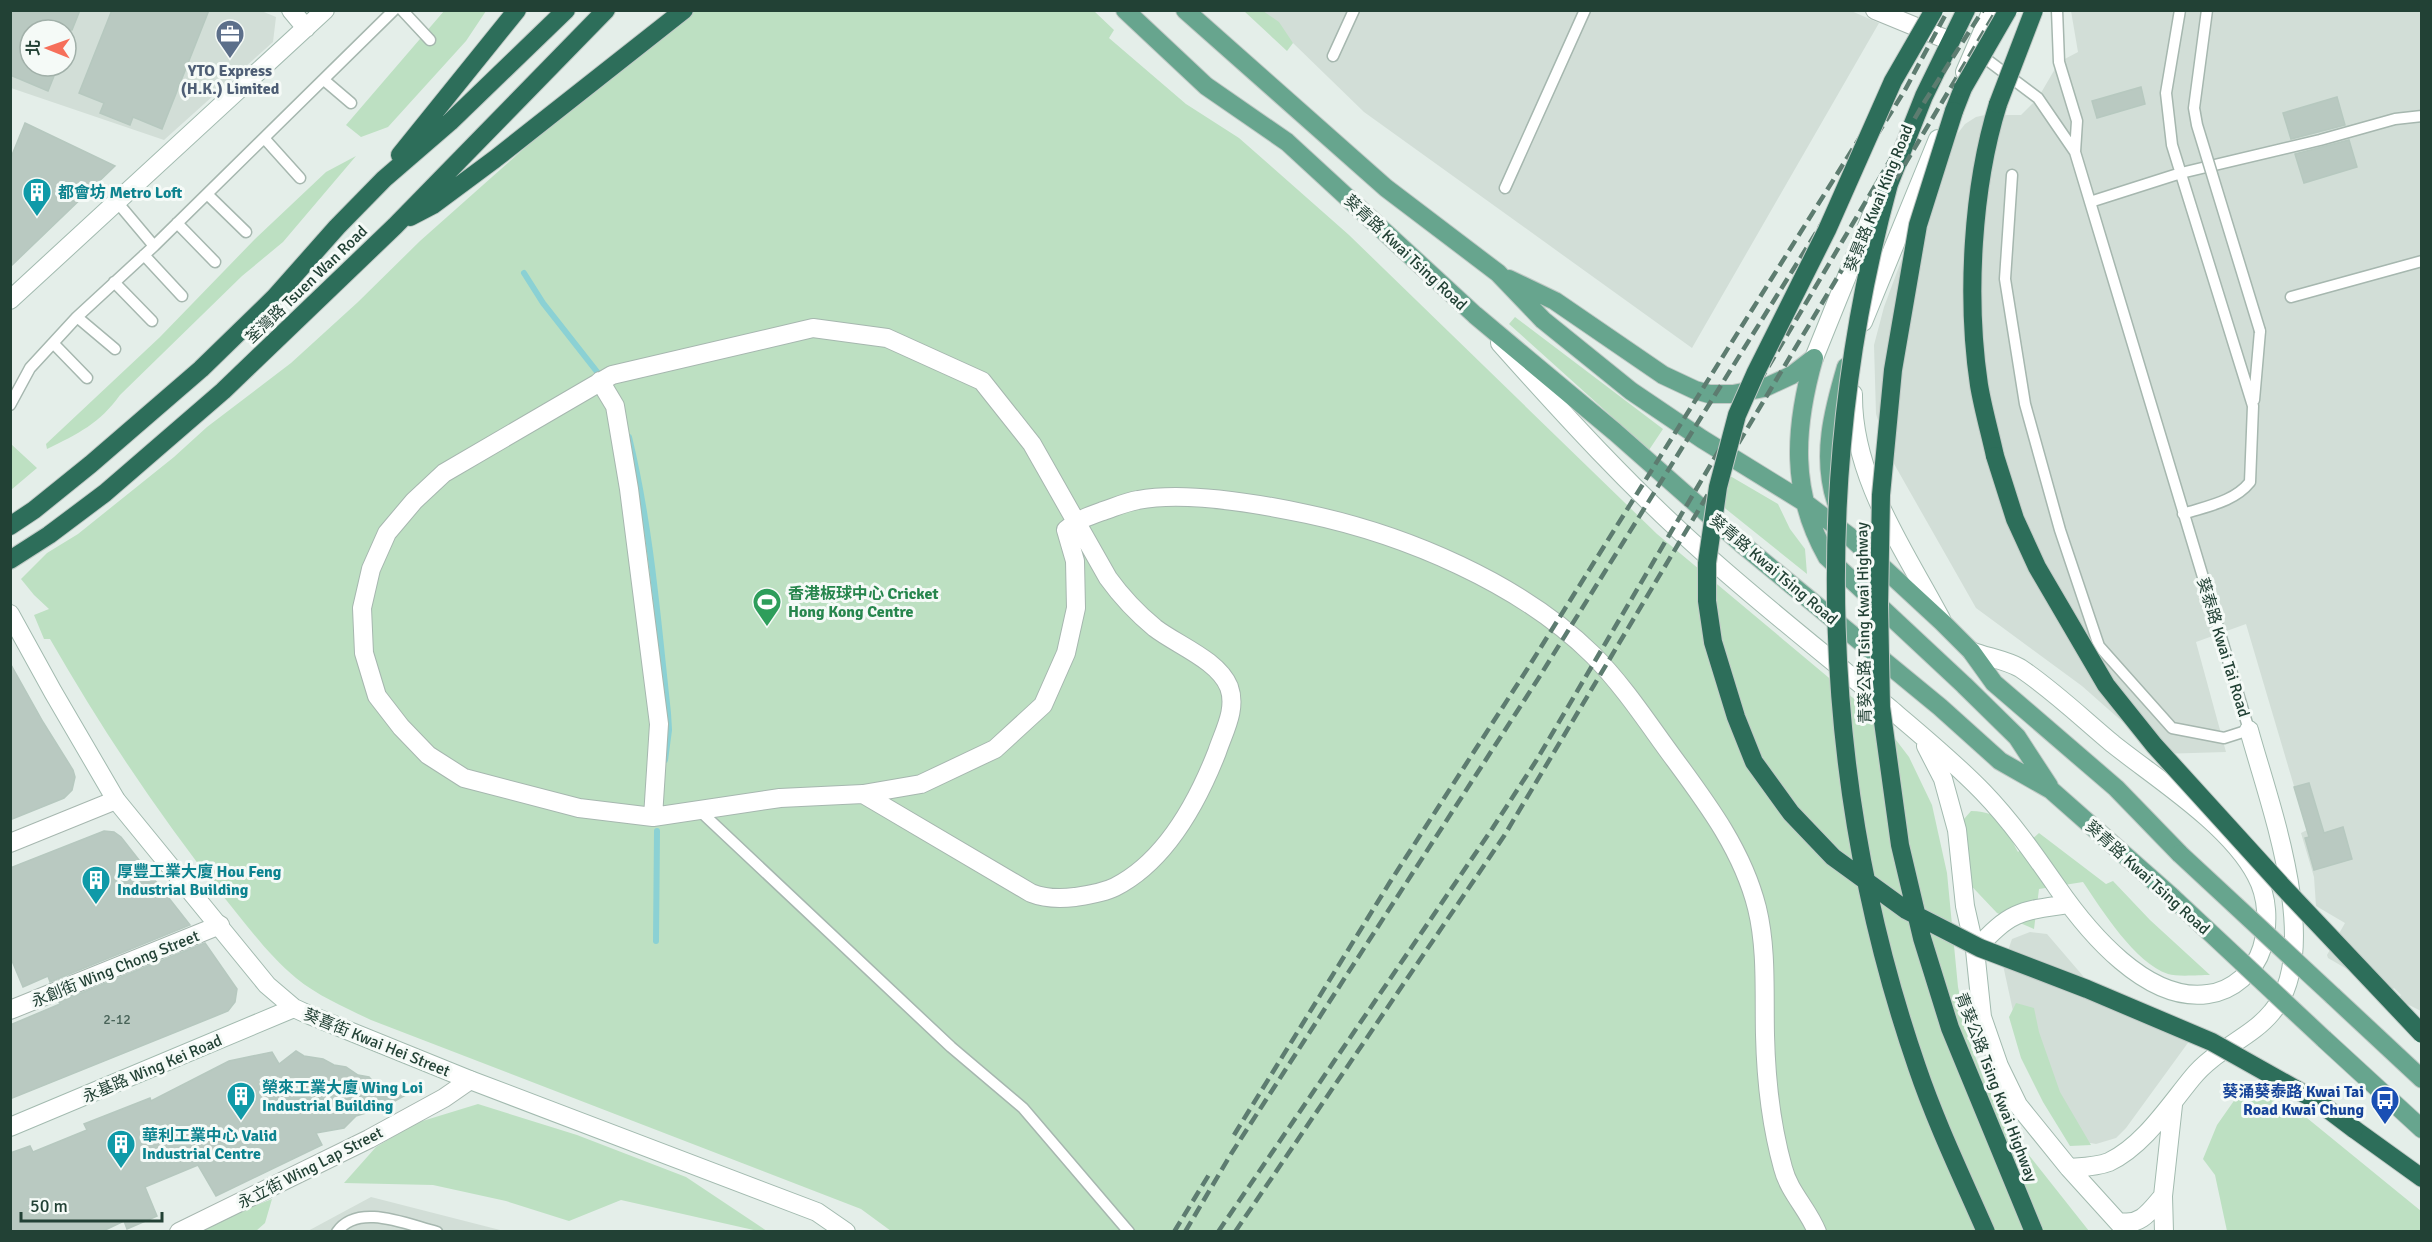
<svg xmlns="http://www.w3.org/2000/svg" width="2432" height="1242" font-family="Signika,'Noto Sans TC',sans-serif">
	<rect width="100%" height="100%" fill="#e4eee9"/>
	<path fill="#d2ded7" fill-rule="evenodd" d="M259,10L276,17L273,42L164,140L11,88V11ZM30,30H66V66H30Z
		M1849,10L1879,23L1692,348L1364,112L1293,43L1253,11Z
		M2071,11H2421V1011L2397,999L2401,995L2394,988L2388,993L2328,958L2327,955L2345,923L2316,906L2314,877L2301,833L2307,830L2246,624L2196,642L2226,752L2159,754L2082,686L1976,608L1889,455L1876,414L1874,345L1884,307L1913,229L1958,133L1965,124L1976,117L1985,115H2021L2038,98L2059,62L2078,52Z
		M2030,932L2047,934L2089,983L2198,1029L2126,1128L2116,1138L2096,1144L2074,1140L2020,1043L2003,965L2012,939Z
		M371,1197L504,1231L306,1232Z"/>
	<path fill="#bde0c2" d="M444,11H486L466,41L388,127L361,137L346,125Z
		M690,11H1094L1114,30L1109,38L1186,104L1239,138L1349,235L1657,534L1883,723L1909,757L1932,805L1947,873L1958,987L1969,1040L1984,1080L2005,1121L2024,1149L2089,1231H891L861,1209L371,1020C346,1008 318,996 296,978C268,955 246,924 223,896C159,815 101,728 50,639H44L34,615L49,609L34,595L21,579L47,553L78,534L174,457L207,427L291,363L358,302L420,241L546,129Z
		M1244,11H1263L1279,22L1293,43L1287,51Z
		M356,156L283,242L242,276L120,395C100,423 78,434 47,449L46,444L160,337L255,239L326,172Z
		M1515,317L1663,429L1649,450L1509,324Z
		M11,444L37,468L11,490Z
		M1725,473L1778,504L1790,529L1805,549L1807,574L1721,505Z
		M1971,811C2004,812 2004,826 2018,852L2039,833L2106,884L2113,881L2150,920L2210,975C2199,975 2177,977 2168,974C2135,963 2102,910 2083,882L2039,889L2034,929L1997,913L1961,875L1951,834Z
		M2016,1003L2034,1008L2039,1032L2060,1092L2091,1145L2070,1146L2043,1102L2021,1058L2009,1017Z
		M2245,1085L2307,1118L2421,1211V1231H2227L2215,1175L2203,1159L2217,1125Z
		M478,1104L577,1135L686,1177L767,1231H758L621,1200L569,1221L506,1201L433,1185L344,1183L376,1147L416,1123Z
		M272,1199L265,1223L256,1231L188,1232Z"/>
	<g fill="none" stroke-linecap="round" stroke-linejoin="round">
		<path stroke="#8bd1d4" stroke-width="6" d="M524,273L543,303L598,373
			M629,437C651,528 658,621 668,713L669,730L665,760
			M656,941L657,831"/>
	</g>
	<path fill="#b9c9c1" stroke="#b6c8bf" stroke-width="1.5" d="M10,10H80L72,30H30V66H58L48,91L10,75Z
		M112,10H209L162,129L133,117L130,125L100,113L104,103L79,93Z
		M2141,87L2145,104L2097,118L2092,101Z
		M2337,97L2345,125L2291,139L2283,113Z
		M25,123L115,166L10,267V160Z
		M2349,140L2357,167L2304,183L2295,154Z
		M10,663L43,722L73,770L75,777L72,790L64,798L10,820Z
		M2309,783L2324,833L2343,827L2352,859L2314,870L2305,838L2309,837L2294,787Z
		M104,831L114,832L121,837L190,925L50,982L48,976L23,987L10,956V868Z
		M205,943L237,989L235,1002L228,1011L10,1099V1025L60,1004L59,1002Z
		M296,1051L304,1056L323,1059L334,1065L346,1067L358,1075L369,1077L377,1086L411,1092L382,1108L356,1116L344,1128L316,1133L322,1145L216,1196L198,1165L145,1187L157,1216L127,1229L124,1221L101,1232H10V1153L30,1146L33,1152L87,1130L84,1124L150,1098L151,1101L229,1061L272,1052L279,1064Z"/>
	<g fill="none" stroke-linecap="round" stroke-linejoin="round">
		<g stroke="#a6b7af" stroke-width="13">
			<path id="lane" d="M402,10L430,40
				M2180,10L2166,93L2172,145L2253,406L2250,482C2234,502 2207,506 2183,514
				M1978,53L2038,98L2075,152
				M1333,56L1354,10
				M324,80L351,103
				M264,138L300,178
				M2012,175L2005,279L2025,404L2060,530L2099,646L2172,728L2224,738L2249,730L2075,152L2077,121L2059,62L2057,10
				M1505,188L1585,10
				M207,194L246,232
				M117,202L154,246
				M2090,202L2181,173L2320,140L2395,119L2422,116
				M177,223L215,262
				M144,255L182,296
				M114,282L152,321
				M2291,297L2422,261
				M77,317L115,349
				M53,343L87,378
				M2254,400L2260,331
				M10,405L30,368L77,317L154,246L394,10
				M699,810L951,1047L1023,1108L1129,1232
				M337,1232C358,1202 408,1225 437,1232"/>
		</g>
		<g stroke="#a6b7af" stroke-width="20">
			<path id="street" d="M1875,10L1943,38
				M600,381L615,406L629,489L659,724L653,817
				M863,794L1031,893C1046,899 1060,899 1075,897C1088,895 1103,893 1115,887C1166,861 1197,803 1217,752C1224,731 1237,709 1229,687C1218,660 1177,645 1155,628C1138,614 1121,596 1108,578L1032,444L982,381L887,338L813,328L612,375L444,473L414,501L387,533L371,569L362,608L364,653L377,696L401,727L428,755L464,778L579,808L653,817L780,798L863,794L921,784L995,749L1043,705L1066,653L1076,608L1075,561L1066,530C1077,520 1089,516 1103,511C1115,507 1126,502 1138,500C1185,491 1260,504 1307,514C1406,535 1520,583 1593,655C1624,686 1649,725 1675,760C1709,806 1743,852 1757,908C1767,949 1764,993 1765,1035C1766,1079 1771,1125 1783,1168C1789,1192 1808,1209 1817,1232
				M10,843L116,800
				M10,1010L220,925
				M179,1232L369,1139L444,1098L470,1080"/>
		</g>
		<g stroke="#a2baaf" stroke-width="20">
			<path id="secondary" d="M291,10L306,28
				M1965,72L1992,10
				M10,300L325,10
				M1863,322L1938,139
				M1500,343C1565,416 1631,488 1704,553C1763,606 1827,656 1888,707C1920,734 1954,762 1983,792C2011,821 2034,854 2057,887C2088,932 2147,1003 2208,994C2233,991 2255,971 2262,948C2269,924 2268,897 2256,875C2230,825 2157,779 2113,744C2083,719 2053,690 2020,668C2006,660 1986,657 1971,651
				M1814,358L1883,187
				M1853,394C1852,477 1904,549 1941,619
				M10,614L53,692L116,800L267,985L294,1008L307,1014L470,1080L817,1212L846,1232
				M1926,746L1943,779L1957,830L1965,906L1975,950L1982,1017L1999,1066L2018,1105L2069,1168L2127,1232
				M1975,950C2010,912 2018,911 2069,904
				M10,1127L294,1008
				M2069,1168C2082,1167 2096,1167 2109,1162C2143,1146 2169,1106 2192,1078C2215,1049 2250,1039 2272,1012C2325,950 2268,800 2249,730
				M2120,1222C2141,1226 2150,1211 2163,1196
				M2164,1232L2163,1196L2173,1105"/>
		</g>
		<g stroke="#c1cac6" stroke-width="20">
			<path id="primary" d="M1125,10L1206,86L1287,142L1475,315L1615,432L1743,545L1940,707L2000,761L2051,790L2171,896
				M1185,10L1386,188L1498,273L1543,320L1631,391L1702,439L1804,502L1849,536L1942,622L1971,651L1994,683L2116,788L2180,854
				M1509,279L1555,301L1663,375L1695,390L1709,394H1733L1764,388L1792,375L1814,358
				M1814,358C1794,428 1790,492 1827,557L1964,685L2017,737L2049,786
				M1836,502C1821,456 1833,411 1846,367
				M2333,996L2422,1079
				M2324,1039L2422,1129"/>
		</g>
		<g stroke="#c1cac6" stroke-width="20">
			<path id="highway" d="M1954,111L1963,88
				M400,155L517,10
				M1889,184L1924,96L1966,10
				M410,217L433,205L495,159L684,10
				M1995,456C1990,433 1983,409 1979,385C1966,298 1972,188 1998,104
				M10,526L34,510L91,464L201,369L275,297L337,227L384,179L450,122L566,10
				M10,560L49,535L105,493L223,391L395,226L606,10
				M2354,1129L2422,1178"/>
		</g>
		<use href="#lane" stroke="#fff" stroke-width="10"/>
		<use href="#street" stroke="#fff" stroke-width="18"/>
		<use href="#secondary" stroke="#fff" stroke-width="18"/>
		<use href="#primary" stroke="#67a58e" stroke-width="18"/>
		<use href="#highway" stroke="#2d6e5a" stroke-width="18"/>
		<path stroke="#5d7c70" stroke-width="4.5" stroke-dasharray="12 6" stroke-linecap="butt" d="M1234,1135L1390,882L1526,671L1894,83L1936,10
			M1174,1232L1210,1173
			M1185,1232L1231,1154L1538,679L1905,90L1948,10
			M1218,1232L1492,829L1536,761L1925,101L1983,10
			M1235,1232L1504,836L1997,10"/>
		<g stroke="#a6b7af" stroke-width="13" stroke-linecap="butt">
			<path id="lane-bridge" d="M2207,10L2194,108L2197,125L2260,331"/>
		</g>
		<g stroke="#c1cac6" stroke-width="20" stroke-linecap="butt">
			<path id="primary-bridge" d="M2180,854L2333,996
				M2171,896L2324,1039"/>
		</g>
		<g stroke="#c1cac6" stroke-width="20" stroke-linecap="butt">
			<path id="highway-bridge" d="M1934,10L1893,81L1827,230L1756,372L1737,415L1718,487L1707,563V601L1713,642L1736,717L1754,762L1791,813L1833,857L1906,910L1980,948L2087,989L2212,1042L2317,1101L2354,1129
				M1963,88L2008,10
				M1998,104L2034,10
				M1954,111L1918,225L1893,370L1881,495L1879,605L1881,707L1900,845L1922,938L1950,1028L2034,1232
				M1889,184C1810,473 1819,783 1917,1067C1936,1123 1962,1177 1986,1232
				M1995,456L2015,519L2037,567L2106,685L2154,745L2283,887L2422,1034"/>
		</g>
		<use href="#lane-bridge" stroke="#fff" stroke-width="10"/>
		<use href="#primary-bridge" stroke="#67a58e" stroke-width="18"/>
		<use href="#highway-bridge" stroke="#2d6e5a" stroke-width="18"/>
	</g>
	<defs>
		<g id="office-pin" transform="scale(1.5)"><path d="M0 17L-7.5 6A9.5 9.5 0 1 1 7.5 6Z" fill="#5c6f8a" stroke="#f5faf7"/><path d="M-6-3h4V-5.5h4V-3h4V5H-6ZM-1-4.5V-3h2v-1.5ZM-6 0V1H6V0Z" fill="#fff"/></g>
		<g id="building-pin" transform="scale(1.5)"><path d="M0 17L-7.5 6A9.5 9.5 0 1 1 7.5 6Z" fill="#0f9aa8" stroke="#f5faf7"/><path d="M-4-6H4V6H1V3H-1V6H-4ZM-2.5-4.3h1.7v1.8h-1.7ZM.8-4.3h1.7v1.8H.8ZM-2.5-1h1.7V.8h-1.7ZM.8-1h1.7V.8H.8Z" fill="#fff"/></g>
		<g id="stadium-pin" transform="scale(1.5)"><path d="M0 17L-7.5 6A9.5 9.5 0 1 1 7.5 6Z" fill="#2e9e5b" stroke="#f5faf7"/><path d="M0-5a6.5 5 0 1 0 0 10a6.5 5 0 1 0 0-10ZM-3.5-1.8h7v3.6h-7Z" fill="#fff"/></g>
		<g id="bus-pin" transform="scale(1.5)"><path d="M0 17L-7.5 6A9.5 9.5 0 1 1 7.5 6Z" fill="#1a4fb4" stroke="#f5faf7"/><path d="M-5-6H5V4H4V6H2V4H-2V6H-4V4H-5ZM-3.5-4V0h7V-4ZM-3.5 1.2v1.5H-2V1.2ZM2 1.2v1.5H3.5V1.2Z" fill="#fff"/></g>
	</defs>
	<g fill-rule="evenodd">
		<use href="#office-pin" x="230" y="34"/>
		<use href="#building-pin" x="37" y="192"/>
		<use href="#stadium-pin" x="767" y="602"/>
		<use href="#building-pin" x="96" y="880"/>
		<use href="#building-pin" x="241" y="1096"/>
		<use href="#bus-pin" x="2385" y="1100"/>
		<use href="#building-pin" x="121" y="1144"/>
	</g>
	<g text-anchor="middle" stroke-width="6" stroke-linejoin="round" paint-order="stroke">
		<g font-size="14" fill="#486358">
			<text x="117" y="1024">2-12</text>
		</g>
		<g font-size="16" font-weight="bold" fill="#4e5e75" stroke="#f5faf7">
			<text x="230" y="76">YTO Express<tspan x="230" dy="18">(H.K.) Limited</tspan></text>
		</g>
		<g font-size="16" font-weight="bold" fill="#0d838f" stroke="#f5faf7" text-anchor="start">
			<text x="58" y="198">都會坊 Metro Loft</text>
			<text x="117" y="877">厚豐工業大廈 Hou Feng<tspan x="117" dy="18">Industrial Building</tspan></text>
			<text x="262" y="1093">榮來工業大廈 Wing Loi<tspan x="262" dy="18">Industrial Building</tspan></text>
			<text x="142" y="1141">華利工業中心 Valid<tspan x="142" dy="18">Industrial Centre</tspan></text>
		</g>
		<g font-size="16" fill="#224135" stroke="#f5faf7">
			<text transform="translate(1878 198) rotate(-68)" y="6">葵景路 Kwai King Road</text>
			<text transform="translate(1406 252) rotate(43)" y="6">葵青路 Kwai Tsing Road</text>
			<text transform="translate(306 284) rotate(-44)" y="6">荃灣路 Tsuen Wan Road</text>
			<text transform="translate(1774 569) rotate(40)" y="6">葵青路 Kwai Tsing Road</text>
			<text transform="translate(1863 623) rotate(-91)" y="6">青葵公路 Tsing Kwai Highway</text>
			<text transform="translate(2224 647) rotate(73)" y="6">葵泰路 Kwai Tai Road</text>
			<text transform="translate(2148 877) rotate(42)" y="6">葵青路 Kwai Tsing Road</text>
			<text transform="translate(115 968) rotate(-22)" y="6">永創街 Wing Chong Street</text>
			<text transform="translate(377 1042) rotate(22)" y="6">葵喜街 Kwai Hei Street</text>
			<text transform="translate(152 1068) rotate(-23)" y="6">永基路 Wing Kei Road</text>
			<text transform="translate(1997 1087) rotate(69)" y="6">青葵公路 Tsing Kwai Highway</text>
			<text transform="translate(310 1167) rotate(-27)" y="6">永立街 Wing Lap Street</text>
		</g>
		<g font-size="16" font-weight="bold" fill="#27864d" stroke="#f5faf7" text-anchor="start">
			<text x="788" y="599">香港板球中心 Cricket<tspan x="788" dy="18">Hong Kong Centre</tspan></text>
		</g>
		<g font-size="16" font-weight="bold" fill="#164399" stroke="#f5faf7" text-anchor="end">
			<text x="2364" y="1097">葵涌葵泰路 Kwai Tai<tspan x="2364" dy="18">Road Kwai Chung</tspan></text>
		</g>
	</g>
	<rect width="2432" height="1242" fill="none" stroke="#224135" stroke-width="24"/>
	<g transform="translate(48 48) rotate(271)"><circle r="28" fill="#f5faf7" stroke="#a1b0a9" stroke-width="1.5"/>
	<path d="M0-4.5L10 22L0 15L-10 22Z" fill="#f66f5a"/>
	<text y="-9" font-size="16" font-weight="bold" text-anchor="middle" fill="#224135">北</text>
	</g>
	<path d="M21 1212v9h141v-9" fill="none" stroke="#224135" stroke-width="3"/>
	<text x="30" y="1212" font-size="18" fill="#224135" stroke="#f5faf7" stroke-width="4.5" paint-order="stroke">50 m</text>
</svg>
